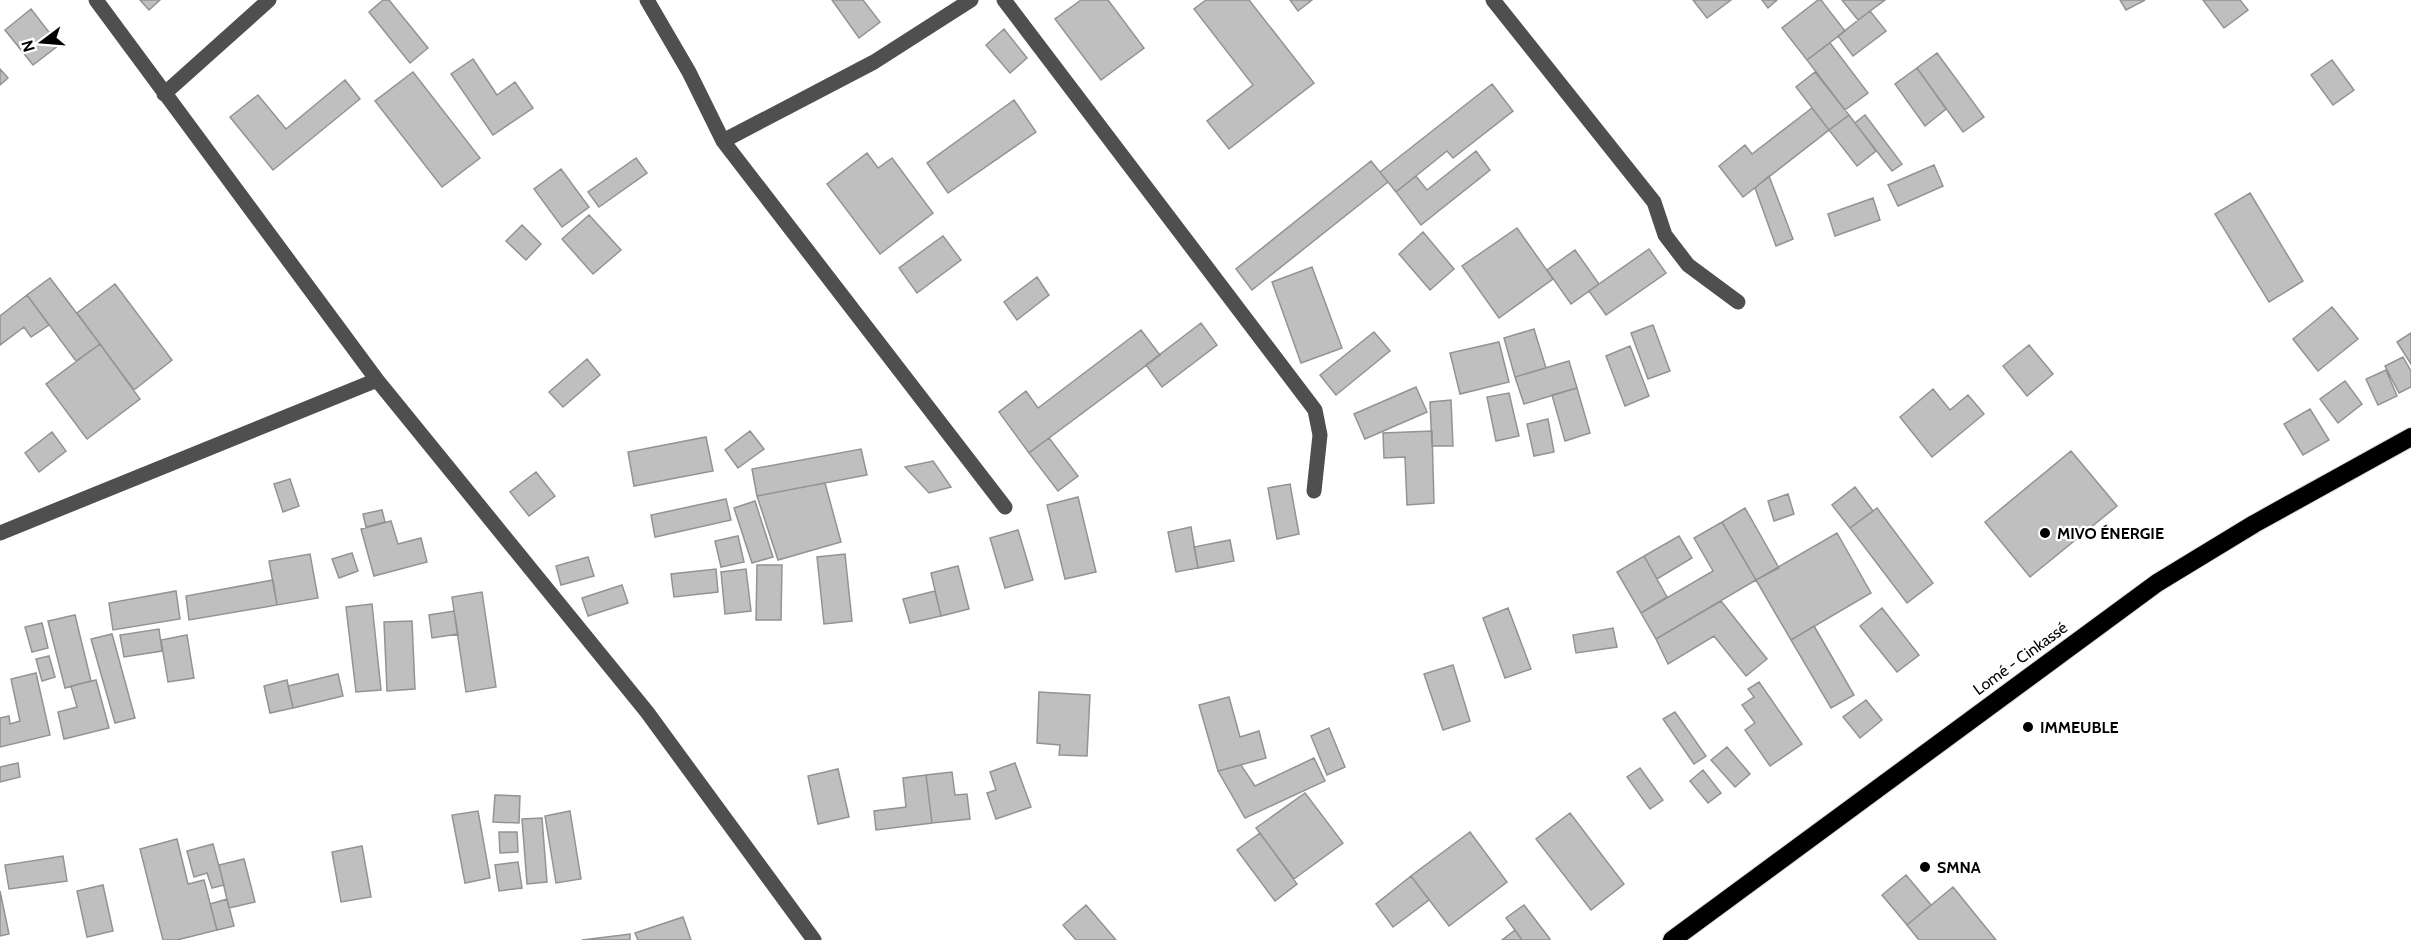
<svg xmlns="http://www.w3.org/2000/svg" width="2411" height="940" font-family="Cabin,sans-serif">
	<rect width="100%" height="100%" fill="#fff"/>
	<path fill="#bfbfbf" stroke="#939393" stroke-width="1.5" d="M140,0H160L149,10Z
		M383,0H389L428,48L410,63L369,12Z
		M832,0H863L880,22L859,38Z
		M1081,0H1108L1144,48L1101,80L1055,19Z
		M1206,0H1249L1314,83L1229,149L1207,121L1253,85L1194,9Z
		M1290,0H1312L1298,11Z
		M1693,0H1731L1707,18Z
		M1762,0H1777L1768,8Z
		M1818,0H1821L1845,31L1807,60L1782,28Z
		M1842,0H1885L1858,20Z
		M2120,0H2145L2126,10Z
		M2203,0H2240L2248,10L2224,28Z
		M31,9L59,45L33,65L5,30Z
		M1870,11L1886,31L1853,56L1838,36Z
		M1004,29L1027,58L1010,73L986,45Z
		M1830,43L1868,93L1845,110L1807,60Z
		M1937,53L1984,117L1963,132L1917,68Z
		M473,59L497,95L515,82L533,108L493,135L451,74Z
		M2332,60L2354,90L2333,105L2311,75Z
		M1917,68L1946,109L1925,126L1895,84Z
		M0,69L8,78L0,85Z
		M413,72L480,158L442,187L375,101Z
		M1815,72L1849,115L1829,130L1796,87Z
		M345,80L360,99L273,170L230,117L258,95L286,129Z
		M1492,84L1513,111L1453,158L1447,151L1396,192L1380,172Z
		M1014,100L1036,132L948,193L927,163Z
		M1812,108L1829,130L1743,197L1719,166L1745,145L1752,154Z
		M1849,115L1876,151L1857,166L1829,130Z
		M1865,115L1902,164L1892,171L1855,123Z
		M1476,151L1490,170L1421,225L1396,192L1416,176L1427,190Z
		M867,153L878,168L892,158L933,213L880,254L827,184Z
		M636,158L647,173L599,207L588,192Z
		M1371,161L1388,182L1252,290L1236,269Z
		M1934,165L1943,186L1898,206L1888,185Z
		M561,169L589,207L562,227L534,189Z
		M1769,176L1793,239L1776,246L1755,188Z
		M2250,193L2303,281L2269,302L2215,214Z
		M1873,198L1880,220L1835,236L1828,214Z
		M589,215L621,250L593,274L562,239Z
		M522,225L541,244L526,260L506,241Z
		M1517,228L1553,279L1499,318L1462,266Z
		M1423,232L1454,269L1430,290L1399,254Z
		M943,236L961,260L917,293L899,268Z
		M1649,249L1666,273L1606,315L1589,291Z
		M1575,250L1599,284L1571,304L1547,270Z
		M1312,267L1342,348L1301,363L1272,282Z
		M1037,277L1049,295L1017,320L1004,302Z
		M50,278L100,344L76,361L27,295Z
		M115,284L172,360L134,390L77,313Z
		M27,295L49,325L31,337L24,327L0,345V316Z
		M2332,307L2358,339L2318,371L2293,339Z
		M1201,323L1217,345L1162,387L1146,365Z
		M1653,325L1670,371L1648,379L1631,333Z
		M1534,329L1546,368L1515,377L1504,338Z
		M1141,330L1160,355L1029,453L999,412L1026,391L1038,408Z
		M1374,332L1390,351L1336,395L1320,375Z
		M2411,333V364L2397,342Z
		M1499,342L1509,382L1460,394L1450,353Z
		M100,344L140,399L87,439L46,384Z
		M2029,345L2053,374L2027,396L2003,366Z
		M1630,346L1649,396L1625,406L1606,356Z
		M2403,357L2411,371V387L2399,393L2385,366Z
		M587,359L600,375L563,407L549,392Z
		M1569,361L1577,388L1524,404L1515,377Z
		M2386,370L2397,396L2378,405L2366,379Z
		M2345,381L2362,404L2338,423L2320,399Z
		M1416,387L1427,412L1365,439L1354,414Z
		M1577,388L1590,433L1565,441L1552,395Z
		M1933,389L1950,410L1968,395L1984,414L1932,457L1900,417Z
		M1509,393L1519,436L1496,441L1487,397Z
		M1451,400L1453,446H1432L1430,402Z
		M2310,409L2329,440L2303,455L2284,424Z
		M1548,419L1554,452L1534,456L1527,424Z
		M750,431L764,449L738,468L725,450Z
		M1432,431L1434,503L1407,505L1405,457L1384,458L1383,433Z
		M52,432L66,451L39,472L25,453Z
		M706,437L713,471L634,486L628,452Z
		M1049,438L1078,476L1058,491L1029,453Z
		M861,449L867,475L757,496L752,469Z
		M2071,451L2117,506L2030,577L1985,522Z
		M933,461L951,487L929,493L905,467Z
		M536,472L555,496L529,516L510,492Z
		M290,479L299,506L283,512L274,484Z
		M825,483L841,542L778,560L757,496Z
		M1290,484L1299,534L1277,539L1268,488Z
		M1855,487L1873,511L1850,528L1832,505Z
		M1788,494L1794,514L1774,521L1768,501Z
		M1078,497L1096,572L1065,579L1047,505Z
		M726,499L731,520L655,537L651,515Z
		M755,501L773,557L752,563L734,508Z
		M1745,508L1779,568L1756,580L1722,522Z
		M1877,508L1933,583L1907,603L1850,528Z
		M382,510L385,522L366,527L363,514Z
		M391,521L398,544L421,538L427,562L374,576L361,529Z
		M1722,522L1756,580L1656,639L1641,613L1713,571L1694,538Z
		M1191,527L1198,568L1176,572L1168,532Z
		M1018,530L1033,580L1005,588L990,538Z
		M1837,533L1871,593L1791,640L1756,580Z
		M738,536L744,562L721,567L715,541Z
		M1679,536L1692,558L1657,579L1644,556Z
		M1230,540L1234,561L1198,568L1194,547Z
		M352,553L358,571L339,578L332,559Z
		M310,554L318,598L277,605L269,561Z
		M845,554L852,621L824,624L817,557Z
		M1644,556L1667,597L1641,613L1617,572Z
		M588,557L594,576L561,585L556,566Z
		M757,565H782L781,620H756Z
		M958,566L969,609L941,616L931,573Z
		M716,569L718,592L674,597L671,574Z
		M746,569L751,611L725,614L721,572Z
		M273,580L277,605L189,620L186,596Z
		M622,585L628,603L588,616L582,598Z
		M176,591L180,619L113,630L109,603Z
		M935,591L941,616L910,623L903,599Z
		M482,592L496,687L466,692L452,597Z
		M1721,601L1767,659L1746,676L1714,636L1668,664L1656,639Z
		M372,604L381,690L356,692L346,607Z
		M1508,608L1531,669L1505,678L1483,618Z
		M1882,608L1919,655L1897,672L1860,626Z
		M454,611L458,634L432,638L429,615Z
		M75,615L91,681L65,688L48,621Z
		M412,621L415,689L387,691L384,622Z
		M42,623L48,648L32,652L25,627Z
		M1814,626L1854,695L1831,708L1791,640Z
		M1613,628L1617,647L1576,653L1573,635Z
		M159,629L162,651L124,657L120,635Z
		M112,634L135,718L115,723L91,639Z
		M187,635L194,678L168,682L161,640Z
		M49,656L55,677L42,681L36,659Z
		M1453,665L1470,721L1443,730L1424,674Z
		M36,673L50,735L0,747V718L9,716L10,724L20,721L11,679Z
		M338,674L343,696L293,708L288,686Z
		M96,680L109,728L64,739L58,712L77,707L71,686Z
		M287,680L293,708L270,713L264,686Z
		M1759,682L1802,744L1770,766L1745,730L1755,723L1742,705L1754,697L1748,689Z
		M1039,692L1090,695L1087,756L1059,755L1060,745L1037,743Z
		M1229,697L1240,737L1259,731L1266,758L1218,771L1199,705Z
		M1866,700L1882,720L1860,738L1843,717Z
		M1675,712L1706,756L1694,764L1663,719Z
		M1329,728L1345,767L1327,775L1311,736Z
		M1727,747L1750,774L1735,787L1711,760Z
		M1314,758L1325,781L1245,818L1218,771L1241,765L1255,786Z
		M18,763L20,777L0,782V767Z
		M1015,763L1031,807L996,819L987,793L996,790L990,772Z
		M1640,768L1663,800L1650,809L1627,777Z
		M838,769L849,817L818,824L808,776Z
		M1703,770L1721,793L1708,803L1690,781Z
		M952,772L955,795L967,794L970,819L932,823L926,775Z
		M926,775L932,823L876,830L874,811L906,807L903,778Z
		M1305,793L1343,843L1294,879L1256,828Z
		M495,795L520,796L519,823L493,822Z
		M478,811L490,878L465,883L452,815Z
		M570,811L581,879L556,883L545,816Z
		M1570,813L1624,884L1591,910L1536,839Z
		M542,818L547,882L527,884L522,819Z
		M499,832H517L518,852L500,853Z
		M1470,832L1507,882L1449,926L1411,876Z
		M1260,833L1297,884L1275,901L1237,850Z
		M177,839L188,884L204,880L217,930L177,940H163L140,849Z
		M213,844L224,885L212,888L207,873L194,877L187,851Z
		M362,846L371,897L341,902L332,852Z
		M63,856L67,881L9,889L5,865Z
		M244,859L255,902L229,908L219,865Z
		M518,862L522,888L499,891L495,865Z
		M1906,875L1931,905L1907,925L1882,895Z
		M1411,876L1429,900L1393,927L1376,904Z
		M103,885L113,931L87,937L77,891Z
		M1953,887L1996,940H1919L1907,925Z
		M0,891L9,934L0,936Z
		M227,899L234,926L217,930L210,904Z
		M1086,905L1116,940H1076L1063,925Z
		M1524,905L1550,939L1549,940H1522L1506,918Z
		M683,917L691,940H638L635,933Z
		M1515,930L1522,940H1502Z
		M630,934V940H582Z"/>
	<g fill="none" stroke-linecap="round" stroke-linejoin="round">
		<g stroke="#dbdbdb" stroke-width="20">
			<path id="highway" d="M1672,940L2157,583L2254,524L2411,437"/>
		</g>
		<path stroke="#4f4f4f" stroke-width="15" d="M96,0L377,380L647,712L814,940
			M647,0L689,72L723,141L1005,507
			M1004,0L1315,410L1320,435L1314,491
			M1493,0L1654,202L1665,235L1688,265L1738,302
			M164,94L269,0
			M723,141L874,62L971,0
			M0,533L377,380"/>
		<use href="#highway" stroke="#000" stroke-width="18"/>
	</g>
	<g fill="#000" stroke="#fff" stroke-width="2">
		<circle cx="2045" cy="533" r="6"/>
		<circle cx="2028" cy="727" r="6"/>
		<circle cx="1925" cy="867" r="6"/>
	</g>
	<g text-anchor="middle" stroke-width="4.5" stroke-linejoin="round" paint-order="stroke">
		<g font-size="16" font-weight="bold" fill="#000" stroke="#fff" text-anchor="start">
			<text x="2057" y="539">MIVO ÉNERGIE</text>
			<text x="2040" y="733">IMMEUBLE</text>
			<text x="1937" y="873">SMNA</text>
		</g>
		<g font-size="16" fill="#000" stroke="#fff">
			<text transform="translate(2020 658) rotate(-36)" y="6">Lomé - Cinkassé</text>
		</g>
	</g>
	<g transform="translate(42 42) rotate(254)" stroke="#ffffff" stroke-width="4.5" paint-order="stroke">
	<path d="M0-4.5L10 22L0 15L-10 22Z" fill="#000000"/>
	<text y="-9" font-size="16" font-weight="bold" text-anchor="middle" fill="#000000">N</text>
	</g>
</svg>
